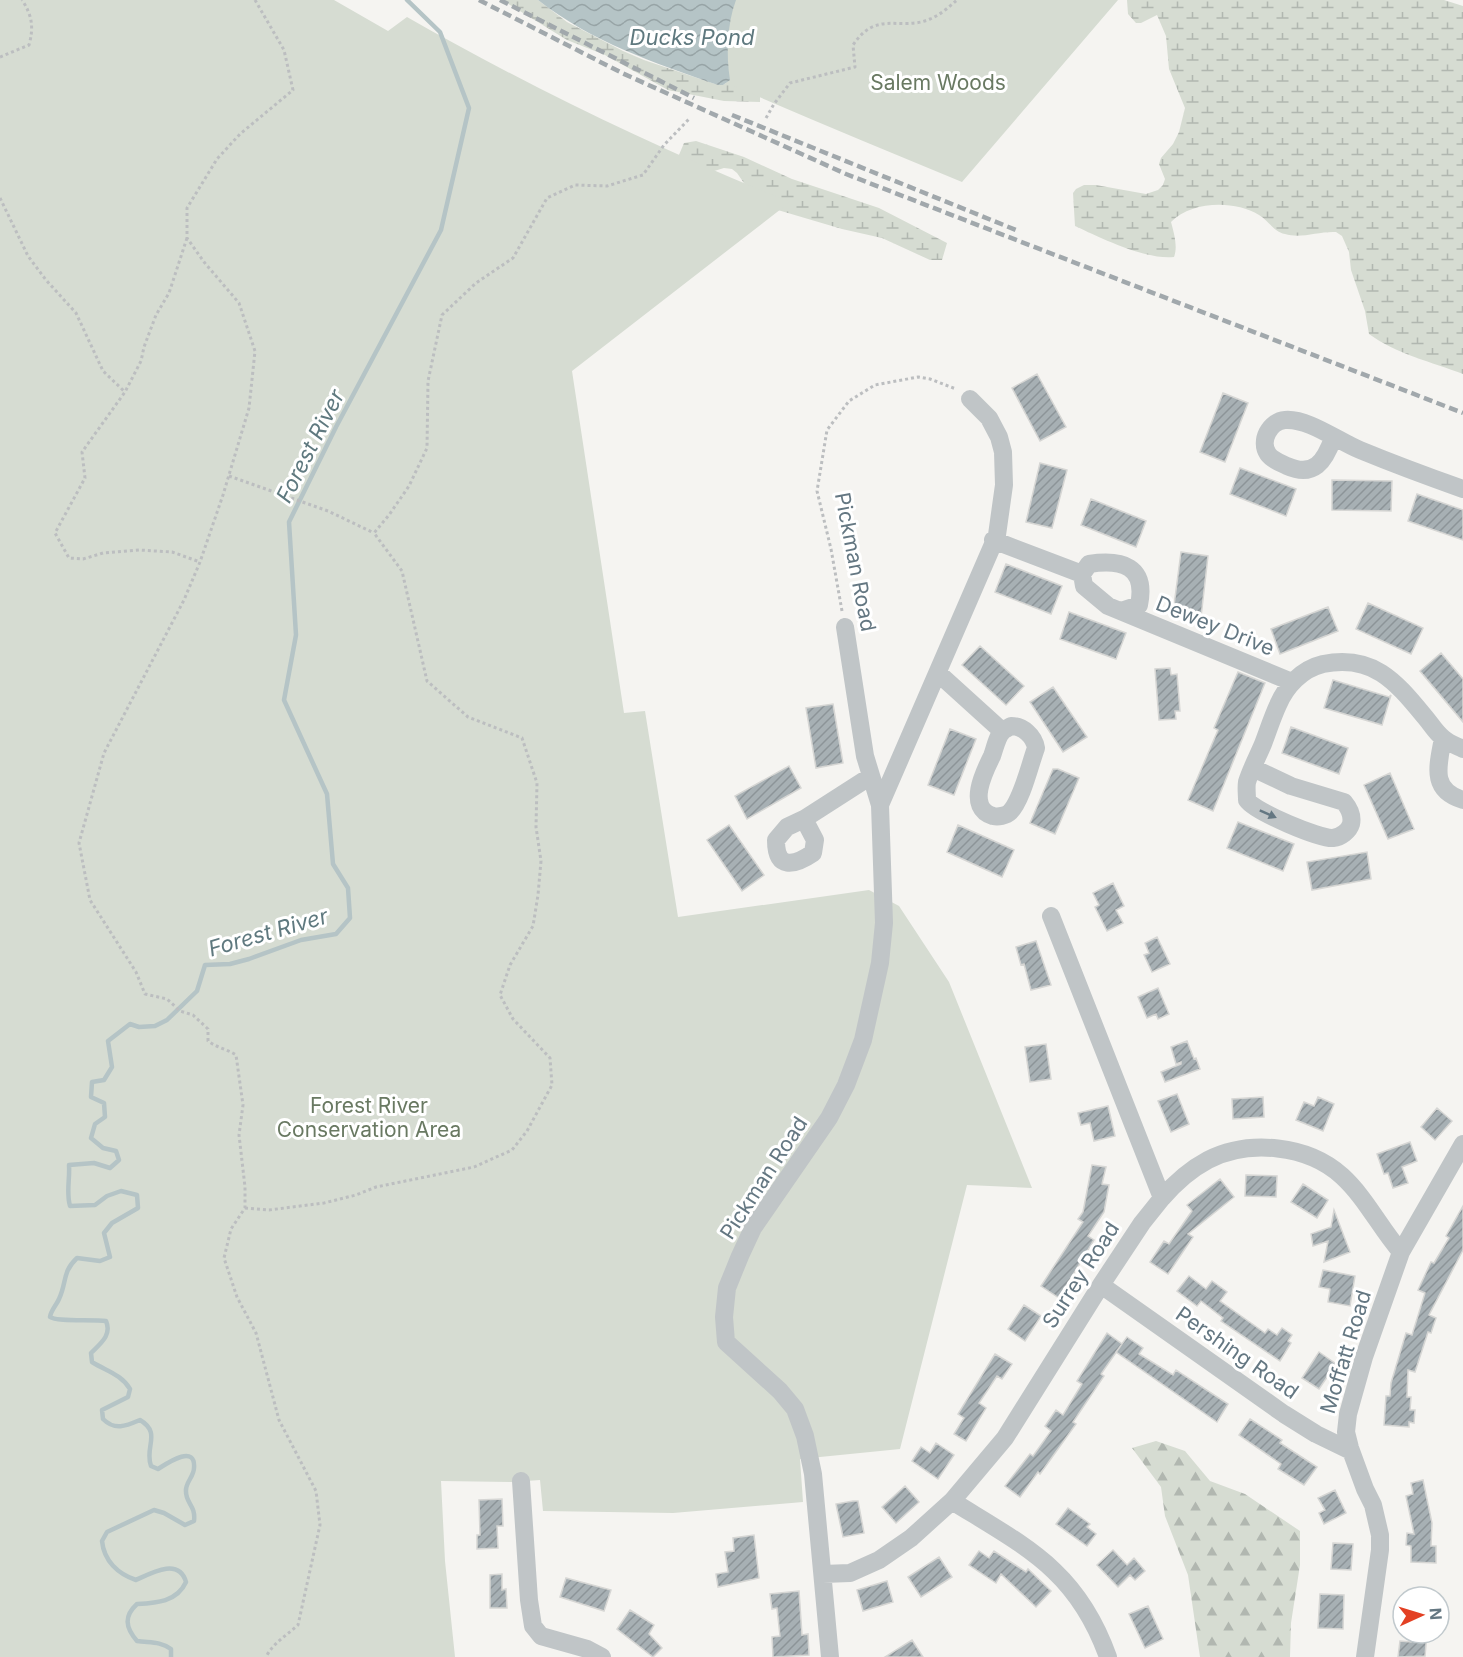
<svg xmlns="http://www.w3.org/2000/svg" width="1463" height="1657" font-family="Inter,sans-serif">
	<defs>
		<pattern id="forest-firs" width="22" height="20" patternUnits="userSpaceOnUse" patternTransform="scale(1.5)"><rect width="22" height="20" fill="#d6dcd2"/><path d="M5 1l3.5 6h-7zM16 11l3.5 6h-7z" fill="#b1b7b0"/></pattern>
		<pattern id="wetland-marsh" width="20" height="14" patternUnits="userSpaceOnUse" patternTransform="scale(1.5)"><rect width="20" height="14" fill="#d6dcd2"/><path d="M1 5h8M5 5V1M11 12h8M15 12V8" fill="none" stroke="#b1b7b0"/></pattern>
		<pattern id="water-waves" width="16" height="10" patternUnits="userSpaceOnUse" patternTransform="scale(1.5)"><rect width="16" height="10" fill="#b5c4c6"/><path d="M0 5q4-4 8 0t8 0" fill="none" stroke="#97a4a6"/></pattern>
		<pattern id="building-hatch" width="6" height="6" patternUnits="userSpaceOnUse" patternTransform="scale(1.5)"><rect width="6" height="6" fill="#a7b0b4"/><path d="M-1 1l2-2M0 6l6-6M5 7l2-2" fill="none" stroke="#8c9498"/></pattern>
	</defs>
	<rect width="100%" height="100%" fill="#f5f4f1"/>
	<path fill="url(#forest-firs)" d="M1156,1441L1185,1451L1210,1481L1245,1494L1300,1531V1565L1291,1623L1290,1657H1200L1188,1575L1165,1516L1161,1487L1132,1448Z"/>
	<path fill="url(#wetland-marsh)" d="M502,0H538L567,22L623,51L644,60L718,85H723L730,80L760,94V102L724,101L668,90L605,55L567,40Z
		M1127,0H1444L1463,6V374C1432,362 1396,354 1369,334L1365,311L1351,270L1349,252L1342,236L1336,232C1319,231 1301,239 1285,234C1273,231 1269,221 1259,215C1234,200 1192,201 1171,222C1174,233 1178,247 1174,257C1145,260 1101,238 1075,226L1073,193L1076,189L1084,185H1096L1146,194L1158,190L1163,185L1165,179L1159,164L1161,158L1173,144L1179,132L1185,108L1169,69L1166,36L1157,15L1141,23H1136L1128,14Z
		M696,141L744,157L792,179L879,208L947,243L942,260H930L882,238L842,229L771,208L746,186L737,173L732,169L724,168L701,175L676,162L684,143Z"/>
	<path fill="#d6dcd2" d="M0,0H334L388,31L407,17C530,87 658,149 790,202L572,371L624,713L645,711L678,917L869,890L899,906L949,982L1032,1188L967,1185L900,1449L800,1459L803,1502L673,1513L543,1511L540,1480L512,1482L441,1481L445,1561L455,1657H0Z
		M555,0H1118L962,182C825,125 687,70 555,0Z"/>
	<path fill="url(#water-waves)" d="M538,0H736C727,24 726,55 730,80L723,85H718C654,63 592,42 538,0Z"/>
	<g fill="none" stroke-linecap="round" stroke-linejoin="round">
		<path stroke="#b5c4c6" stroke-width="4.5" d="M171,1657V1649C160,1641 150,1643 137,1641C125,1627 124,1616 137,1604C156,1603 177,1602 186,1582C179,1557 151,1573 136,1580C118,1574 104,1561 102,1541L107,1532L154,1510L164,1513L185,1525L194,1521C196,1505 185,1503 186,1490C186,1482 194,1476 194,1468C196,1443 166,1464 158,1469L151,1466C144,1447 162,1433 140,1420C126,1426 115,1431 103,1419L102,1410L128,1397L130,1389C121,1374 106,1371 92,1362L91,1353C101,1343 112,1335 106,1321C93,1319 57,1322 50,1317C51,1310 56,1306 59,1299C67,1282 62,1272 77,1258L100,1261L110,1257L104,1233L112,1223L138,1208L137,1195L121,1191L107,1196L95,1205L70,1206C66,1192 70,1180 69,1165L94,1163L110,1168L119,1160L116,1151L103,1148L91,1138L95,1124L105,1117L104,1103L91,1097L92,1082L104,1080L112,1067L108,1041L130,1024L139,1027L155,1026L167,1020L197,991L205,965L230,964L249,959L301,940L336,934L350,918L348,888L333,864L327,794L284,700L296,635L289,522L336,427L441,230L469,108L440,32L407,0"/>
	</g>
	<path fill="url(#building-hatch)" stroke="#d6d6d4" stroke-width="1.5" d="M1037,374L1066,427L1040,441L1012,388Z
		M1223,393L1248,403L1225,462L1200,452Z
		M1040,463L1067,470L1052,528L1026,522Z
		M1240,468L1296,489L1286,516L1230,494Z
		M1332,480L1392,481L1391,511L1332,510Z
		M1417,494L1463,510V540L1408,521Z
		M1091,499L1146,521L1136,547L1081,525Z
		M1181,552L1208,556L1201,617L1173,613Z
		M1006,564L1062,586L1051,614L995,592Z
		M1368,603L1423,628L1411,654L1356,629Z
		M1328,607L1338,631L1280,654L1271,629Z
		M1069,612L1126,633L1116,659L1060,639Z
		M980,646L1024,686L1006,705L962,665Z
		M1441,653L1463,679V722L1420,671Z
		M1170,668L1171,675L1177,674L1180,711H1175L1176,719L1159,720L1155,669Z
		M1238,672L1265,683L1213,811L1188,800L1218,730L1214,728Z
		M1333,680L1389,697L1391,695L1382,725L1324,708Z
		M1053,687L1087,737L1063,752L1030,702Z
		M833,704L843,763L816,768L806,708Z
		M1291,727L1348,748L1339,774L1282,753Z
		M950,729L976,739L954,795L928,785Z
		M789,766L801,788L747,819L735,796Z
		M1053,769H1058L1079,778L1055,834L1030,823Z
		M1390,773L1414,829L1388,839L1364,785Z
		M1238,822L1294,844L1283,871L1227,848Z
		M729,825L764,875L742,891L707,840Z
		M958,825L1014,850L1002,877L947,852Z
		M1367,852L1371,879L1312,890L1307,862Z
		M1113,883L1124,906L1116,910L1123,923L1107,931L1095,907L1099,905L1093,893Z
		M1157,937L1170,964L1152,972L1144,955L1149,953L1145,943Z
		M1036,941L1051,985L1031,990L1024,964L1021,965L1016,947Z
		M1158,988L1169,1014L1158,1019L1156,1014L1147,1018L1138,997Z
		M1187,1041L1194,1059L1196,1058L1200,1069L1165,1082L1161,1072L1181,1064V1062L1176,1064L1171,1047Z
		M1046,1044L1051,1079L1030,1082L1025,1047Z
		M1177,1094L1189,1124L1171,1132L1158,1101Z
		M1263,1097L1264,1117L1233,1119L1232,1099Z
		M1318,1097L1334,1104L1323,1131L1296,1120L1304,1102L1314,1106Z
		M1108,1106L1115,1136L1094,1141L1090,1123L1081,1125L1078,1113Z
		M1437,1108L1452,1121L1435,1140L1421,1127Z
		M1410,1142L1417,1161L1402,1167L1408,1183L1393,1188L1388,1173L1384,1174L1377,1154Z
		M1092,1165L1106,1167L1102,1184L1109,1185L1104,1212L1088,1236L1094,1240L1059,1298L1041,1286L1083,1222L1078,1219L1083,1212Z
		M1246,1175L1277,1176L1276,1197L1245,1196Z
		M1220,1179L1234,1197L1188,1234L1193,1237L1168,1274L1150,1262L1164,1241L1169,1244L1192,1211L1187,1205Z
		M1303,1184L1328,1200L1317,1218L1291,1202Z
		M1463,1206V1250L1429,1315L1436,1318L1431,1333L1428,1332L1415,1372L1408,1370L1407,1397H1411L1410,1410H1415L1414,1423L1409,1422V1427L1384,1425L1386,1396H1390L1391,1383L1406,1333L1412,1335L1425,1293L1418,1290L1431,1262L1434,1263L1449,1238L1446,1236Z
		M1334,1210L1350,1252L1324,1262L1328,1241L1313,1246L1311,1234L1331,1227Z
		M1323,1270L1355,1276L1350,1306L1328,1302L1330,1289L1319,1287Z
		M1189,1276L1206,1289L1212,1281L1227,1292L1220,1301L1265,1333L1268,1329L1277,1335L1282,1328L1292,1335L1288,1341L1291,1343L1280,1361L1221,1321L1223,1318L1201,1301L1197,1306L1177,1291Z
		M1024,1305L1041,1316L1025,1341L1008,1329Z
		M1107,1333L1122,1344L1101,1374L1104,1376L1073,1422L1076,1424L1040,1474L1038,1472L1020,1497L1005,1486L1030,1454L1033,1456L1051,1431L1045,1426L1056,1410L1063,1415L1082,1384L1077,1381Z
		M1127,1337L1143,1348L1139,1354L1173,1375L1176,1370L1228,1404L1217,1422L1116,1352Z
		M1319,1352L1336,1364L1319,1389L1302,1378Z
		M995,1354L1012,1364L1002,1379L997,1376L979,1403L986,1408L966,1441L954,1434L964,1418L958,1414Z
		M1250,1419L1282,1440L1280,1443L1317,1467L1304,1485L1278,1469L1281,1464L1239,1435Z
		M936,1443L954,1455L938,1479L912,1461L921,1447L930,1453Z
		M1423,1480L1432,1523L1431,1546H1436V1563L1411,1562V1546L1406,1545L1407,1533L1414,1534L1406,1496L1413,1494L1411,1483Z
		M905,1486L919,1502L896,1523L882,1507Z
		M1335,1490L1346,1513L1324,1524L1319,1513L1325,1510L1318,1498Z
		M502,1499L503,1526H497L498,1548L477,1549V1535H480L479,1500Z
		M853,1501H858L864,1533L843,1537L836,1504Z
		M1068,1508L1090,1524L1087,1527L1096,1534L1087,1546L1056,1524Z
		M754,1535L759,1578L718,1587L716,1574L728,1572L725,1552L734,1551L733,1538Z
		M1333,1543L1353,1544L1351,1570L1331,1569Z
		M1113,1550L1127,1565L1134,1558L1145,1571L1135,1580L1130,1575L1118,1587L1097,1565Z
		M979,1551L989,1558L994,1551L1026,1572L1028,1569L1051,1591L1036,1607L1001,1574L996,1583L969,1565Z
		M939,1557L952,1577L921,1597L908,1577Z
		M502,1574V1590L506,1589L507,1608H490V1575Z
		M566,1578L611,1590L604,1611L560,1597Z
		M887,1581L893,1602L863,1611L857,1590Z
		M799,1591L802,1635L808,1634L809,1655L773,1657L772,1637L780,1636L777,1608L772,1609L770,1594Z
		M1320,1594L1344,1595L1343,1629L1318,1628Z
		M1148,1606L1163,1639L1145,1648L1129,1614Z
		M630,1610L654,1625L649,1634L662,1648L653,1657L617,1629Z
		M1412,1633H1427L1425,1656L1398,1657L1400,1641L1411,1642Z
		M912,1640L923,1657H885Z"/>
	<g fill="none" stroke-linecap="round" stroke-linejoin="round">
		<path stroke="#bcbec0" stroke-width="3" stroke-dasharray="3 3" stroke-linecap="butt" d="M255,0L284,50L293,90L240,134L217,159L187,208V238L204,262L239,303L255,351L249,408L223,495L200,562L184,600L104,753L79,843L90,900L136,972L145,994L167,999L180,1011L193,1015L208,1029V1041C217,1048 227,1049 236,1055L243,1105L239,1135L245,1187V1208L231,1229L224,1258L237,1297L256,1333L279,1420L316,1491L320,1525L298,1625C286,1636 273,1643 266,1657
			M0,57L29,45C34,27 32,15 22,0
			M766,118L774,104L790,83L855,67L853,45C877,9 900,32 930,19C940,15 949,7 957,0
			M0,198L28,256L46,280L76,313L103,371L125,392
			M187,238L169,293L156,315L144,347L141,361L125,392L82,452L85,478L55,533L69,558L83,559L103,553L139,550L172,552L200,562
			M229,476L328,511L374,533
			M842,611L831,549L817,491L827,430L849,401L875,385L918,377L930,379L956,389
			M245,1208L269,1210L324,1203L356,1195L376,1187L474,1167L512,1150L527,1131L552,1085L550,1058L513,1019L500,995L510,965L533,926L538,895L541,861L536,827L537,783L522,738L468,717L427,681L402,571L374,533L389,515L409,486L427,448L428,381L442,315L476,283L513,258L547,198L575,185L607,186L643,175L664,145L689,119"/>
		<path stroke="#c0c5c7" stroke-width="18" d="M1333,438C1325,461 1314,478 1287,466C1281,463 1272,460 1268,454C1259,441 1270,421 1285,420C1308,418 1338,441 1360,450C1394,464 1429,477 1463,489
			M993,540L1082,574L1084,586L1108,606L1292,682
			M1082,574L1089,564C1122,559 1147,566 1139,605L1121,611
			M938,673L1002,731
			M1011,726C1023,726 1034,736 1036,748C1030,764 1022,800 1010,812C1006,816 998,817 993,816C966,808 984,772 992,756C995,748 997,736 1003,731C1005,729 1008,728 1011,726Z
			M1443,738C1438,766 1430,790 1463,800
			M1253,768L1291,786L1344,802C1349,808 1353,815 1351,824C1349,831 1341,837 1333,838C1320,839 1255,812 1247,800C1247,794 1246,788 1247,782C1251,769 1258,756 1263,744C1268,731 1272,718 1278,705C1286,686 1302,669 1323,664C1374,654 1396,682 1425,717C1431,724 1436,733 1443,738C1448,743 1457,746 1463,749
			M880,805L997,535L1004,485L1003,452L999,437L989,418L970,399
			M804,819L815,840L813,853C794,866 776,870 776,840L787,827L804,819L871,776
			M1162,1198C1175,1183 1191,1169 1208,1160C1249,1139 1308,1145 1342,1176C1366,1198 1380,1228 1401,1252
			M1101,1285L1284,1414L1316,1434L1351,1451
			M521,1481L529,1600L533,1626L541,1636L587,1649L602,1657
			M952,1501C1026,1547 1077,1570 1108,1657
			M823,1574L850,1573L879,1560L911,1538L952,1501L1005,1438L1101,1285L1142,1223L1162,1198L1051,916
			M830,1657L813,1474L805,1436L795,1409L780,1391L726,1342L724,1317L727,1288L740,1256L753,1228L829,1118L846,1085L863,1040L880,963L884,923L880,805L865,756L845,627
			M1365,1657L1380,1550V1535L1373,1505L1365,1489L1350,1448L1346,1432L1348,1414L1364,1357L1401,1252L1463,1144"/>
		<path stroke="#a1a8ac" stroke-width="4.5" stroke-dasharray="9 4.5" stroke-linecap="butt" d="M479,0L622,73L846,174L1463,413
			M500,0L694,98
			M732,115L1016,230"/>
	</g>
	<defs><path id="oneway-solid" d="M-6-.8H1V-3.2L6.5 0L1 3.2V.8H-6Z" transform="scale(1.5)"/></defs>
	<use fill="#647782" href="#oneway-solid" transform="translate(1268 814) rotate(24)"/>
	<g text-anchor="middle" stroke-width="6" stroke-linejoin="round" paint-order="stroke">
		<g font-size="21" fill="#697962" stroke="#fff">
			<text x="938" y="90">Salem Woods</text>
			<text x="369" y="1113">Forest River<tspan x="369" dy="24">Conservation Area</tspan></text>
		</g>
		<g font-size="21" fill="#647782" stroke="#fff">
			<text transform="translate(855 562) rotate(79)" y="7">Pickman Road</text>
			<text transform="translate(1215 626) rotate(22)" y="7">Dewey Drive</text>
			<text transform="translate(764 1178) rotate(-57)" y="7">Pickman Road</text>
			<text transform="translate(1081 1275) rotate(-57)" y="7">Surrey Road</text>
			<text transform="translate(1346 1352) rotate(-73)" y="7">Moffatt Road</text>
			<text transform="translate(1237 1353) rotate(35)" y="7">Pershing Road</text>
		</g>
		<g font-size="22" font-style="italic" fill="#5f797f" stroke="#fff">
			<text x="692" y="45">Ducks Pond</text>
			<text transform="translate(310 446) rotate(-63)" y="8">Forest River</text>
			<text transform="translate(268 932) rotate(-16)" y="8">Forest River</text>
		</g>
	</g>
	<g transform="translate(1421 1615) rotate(86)"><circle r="28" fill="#ffffff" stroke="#c1c9cd" stroke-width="1.5"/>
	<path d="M0-4.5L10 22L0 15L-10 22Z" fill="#e34023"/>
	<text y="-9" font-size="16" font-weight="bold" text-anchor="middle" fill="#647782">N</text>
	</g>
</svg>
